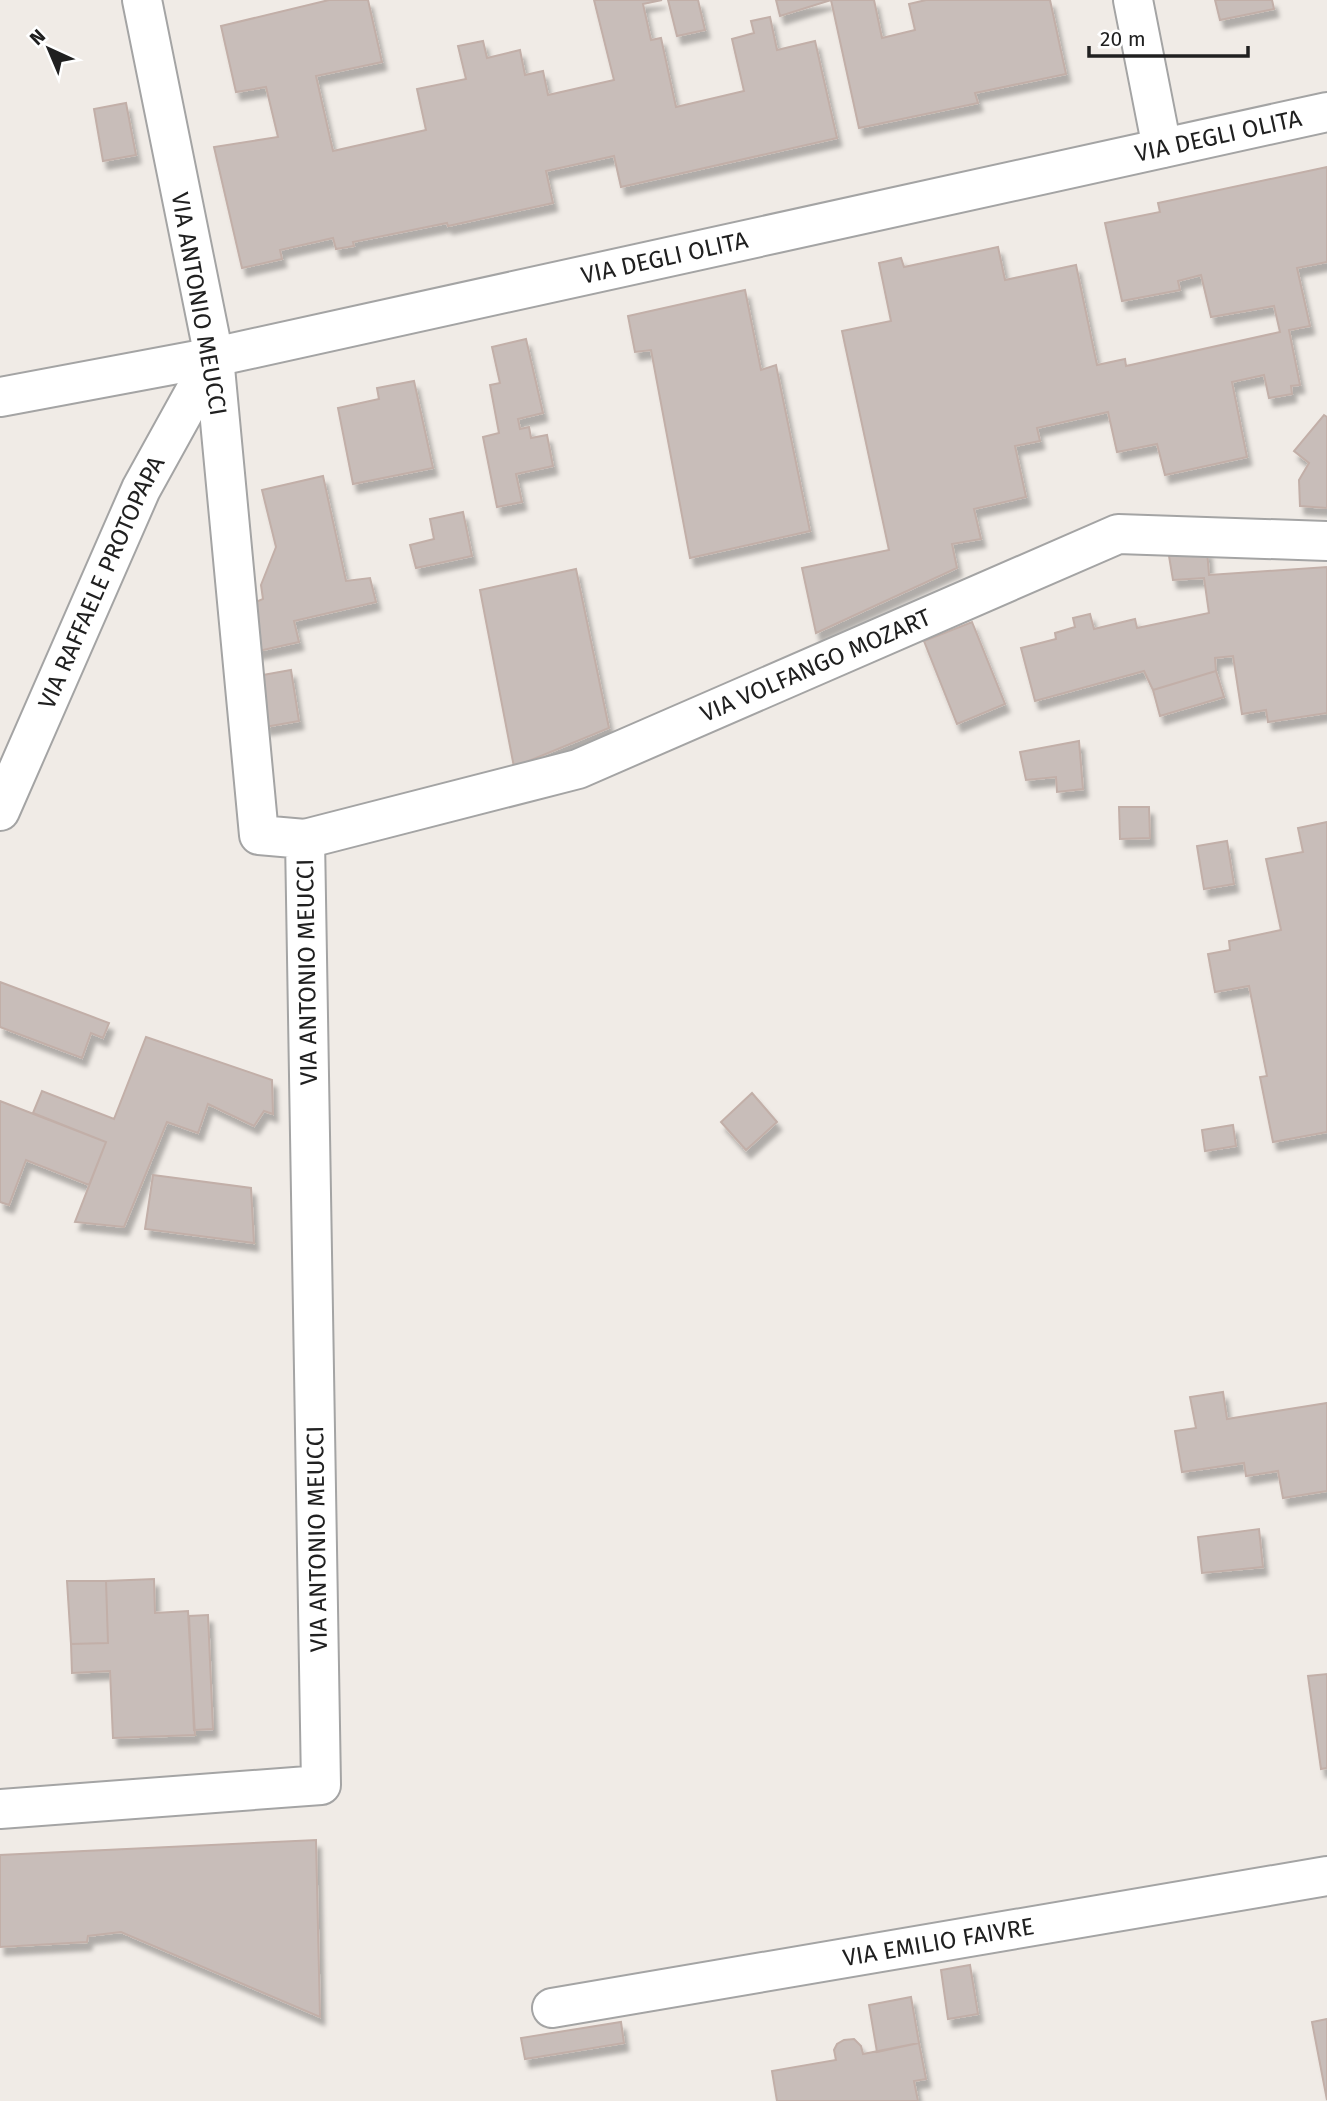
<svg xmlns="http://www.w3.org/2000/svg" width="1327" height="2101" font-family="'Fira Sans',sans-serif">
	<defs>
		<filter id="shadow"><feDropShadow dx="4.5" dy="8" stdDeviation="2" flood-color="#0004"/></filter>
	</defs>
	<rect width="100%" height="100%" fill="#f0ebe6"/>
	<path fill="#c8bdb9" stroke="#c2afa8" stroke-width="2" filter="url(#shadow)" d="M329,0H368L382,62L316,76L333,151L426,130L417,89L466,79L458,46L483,41L487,58L520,50L525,75L543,71L548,95L614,80L594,0H662L643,4L651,40L661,38L676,107L744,91L732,39L754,33L751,21L770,17L777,50L815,41L837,138L621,187L614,156L546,171L553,203L448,226L447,223L353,242L354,246L336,249L333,238L280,250L282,259L242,268L214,147L278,137L266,87L236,92L221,26Z
		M668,0H698L705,30L677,36Z
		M776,0H874L882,38L915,30L909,4L926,0H1050L1066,74L975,93L978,103L859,128L831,0L780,16Z
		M1215,0H1272L1274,9L1220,20Z
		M126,103L136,155L103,161L94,109Z
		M1327,167V262L1297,268L1310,326L1289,330L1300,385L1291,386L1292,394L1269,398L1264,375L1232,382L1247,457L1165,475L1157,444L1117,452L1108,412L1037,428L1040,441L1015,446L1026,497L974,509L981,539L952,544L957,568L816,633L802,568L889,550L842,331L891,321L879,263L901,258L904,267L998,247L1005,280L1076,265L1097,365L1125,359L1126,366L1280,332L1274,306L1211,317L1201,275L1178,281L1180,290L1122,301L1105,223L1160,212L1158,203Z
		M745,290L761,370L776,365L810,531L690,558L651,350L635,352L628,316Z
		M526,339L543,413L518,419L520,429L529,427L531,438L547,435L553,466L516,474L522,502L497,507L483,437L499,433L490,385L500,383L492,347Z
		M414,381L433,468L353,484L338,408L379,399L377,388Z
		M1324,415L1327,417V508L1300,506L1299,480L1309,463L1294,451Z
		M323,476L346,581L370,578L376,602L294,621L299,642L254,652L249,605L263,599L261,585L276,547L262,490Z
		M463,512L472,556L416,568L410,545L434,539L430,519Z
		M1207,550L1209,575L1327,567V713L1268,722L1266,710L1242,714L1233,656L1215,658L1216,671L1153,690L1144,671L1035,701L1021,648L1056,639L1055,633L1075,627L1073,618L1090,614L1094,629L1135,619L1137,628L1209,613L1204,578L1173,580L1169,556Z
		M576,569L609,728L514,767L480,590Z
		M972,622L1005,704L957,724L924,641Z
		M291,670L299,721L265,727L257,676Z
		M1216,671L1224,697L1160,716L1153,690Z
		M1079,741L1083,789L1057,792L1056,777L1026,780L1020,752Z
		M1119,807H1149L1150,838L1120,839Z
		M1327,822V1132L1273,1142L1260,1077L1267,1076L1249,986L1215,992L1208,954L1230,950L1229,941L1281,930L1266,859L1303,852L1298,828Z
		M1227,841L1234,884L1204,889L1197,846Z
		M0,982L109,1023L103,1038L91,1033L82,1058L0,1027Z
		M146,1037L272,1080L273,1114L264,1111L254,1126L208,1104L198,1133L167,1122L124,1227L75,1222L106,1142L33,1113L42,1091L114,1119Z
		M752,1093L777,1122L746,1150L721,1122Z
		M0,1101L106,1142L89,1185L26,1160L9,1205L0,1202Z
		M1233,1125L1236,1146L1205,1151L1202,1130Z
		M153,1175L251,1188L254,1243L145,1229Z
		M1223,1392L1227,1419L1327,1403V1491L1283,1498L1278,1471L1246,1476L1244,1463L1182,1472L1175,1431L1196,1428L1190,1397Z
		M1259,1529L1263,1567L1202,1573L1198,1537Z
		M154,1579L155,1613L188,1611L195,1735L113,1738L110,1671L72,1673L71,1644L108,1643L106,1581Z
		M67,1581H106L108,1643L71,1644Z
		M208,1615L213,1729L194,1730L189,1616Z
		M1327,1674V1768L1321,1769L1308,1676Z
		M316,1840L320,2017L121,1932L88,1936L87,1942L0,1947V1855Z
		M970,1965L978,2014L948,2019L941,1970Z
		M911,1997L919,2043L877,2052L869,2005Z
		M1327,2019V2100L1312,2022Z
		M621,2022L624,2043L525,2059L521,2038Z
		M854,2039L861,2046L863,2054L919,2043L926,2079L914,2081L918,2101H777L772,2071L836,2060L834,2050L837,2044L844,2040Z"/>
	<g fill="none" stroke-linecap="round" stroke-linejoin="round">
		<g stroke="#a4a4a4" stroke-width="42">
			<g id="minor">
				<path d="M1133,0L1162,148"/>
				<path id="s1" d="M0,397L214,357L1327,112"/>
				<path id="s2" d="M0,811L141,489L214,357"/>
				<path id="s3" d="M305,839L578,769L1118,534L1327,541"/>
				<path d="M0,1809L321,1785L305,839L259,835L214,357L142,0"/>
				<path id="s4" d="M552,2008L1327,1876"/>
			</g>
		</g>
		<use href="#minor" stroke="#fff" stroke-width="38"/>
	</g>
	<g text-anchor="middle" stroke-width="7" stroke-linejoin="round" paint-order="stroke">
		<g font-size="24" fill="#202020" stroke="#fff">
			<text dy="8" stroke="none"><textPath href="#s1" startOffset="1246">VIA DEGLI OLITA</textPath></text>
			<text dy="8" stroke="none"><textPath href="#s1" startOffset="679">VIA DEGLI OLITA</textPath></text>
			<text transform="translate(199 304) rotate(80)" y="8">VIA ANTONIO MEUCCI</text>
			<text dy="8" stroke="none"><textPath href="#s2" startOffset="250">VIA RAFFAELE PROTOPAPA</textPath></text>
			<text dy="8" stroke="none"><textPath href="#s3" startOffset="541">VIA VOLFANGO MOZART</textPath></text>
			<text transform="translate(307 972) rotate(-91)" y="8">VIA ANTONIO MEUCCI</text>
			<text transform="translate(317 1539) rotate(-91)" y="8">VIA ANTONIO MEUCCI</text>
			<text dy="8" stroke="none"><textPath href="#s4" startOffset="392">VIA EMILIO FAIVRE</textPath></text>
		</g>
	</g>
	<g transform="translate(49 49) rotate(316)" stroke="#ffffff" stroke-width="5" paint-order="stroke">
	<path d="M0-5L12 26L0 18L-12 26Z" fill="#202020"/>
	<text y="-10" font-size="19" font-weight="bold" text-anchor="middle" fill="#202020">N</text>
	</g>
	<path d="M1089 46v10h159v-10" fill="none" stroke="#202020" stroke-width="3.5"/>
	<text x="1100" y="46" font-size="21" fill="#202020" stroke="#ffffff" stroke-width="5" paint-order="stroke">20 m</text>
</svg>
